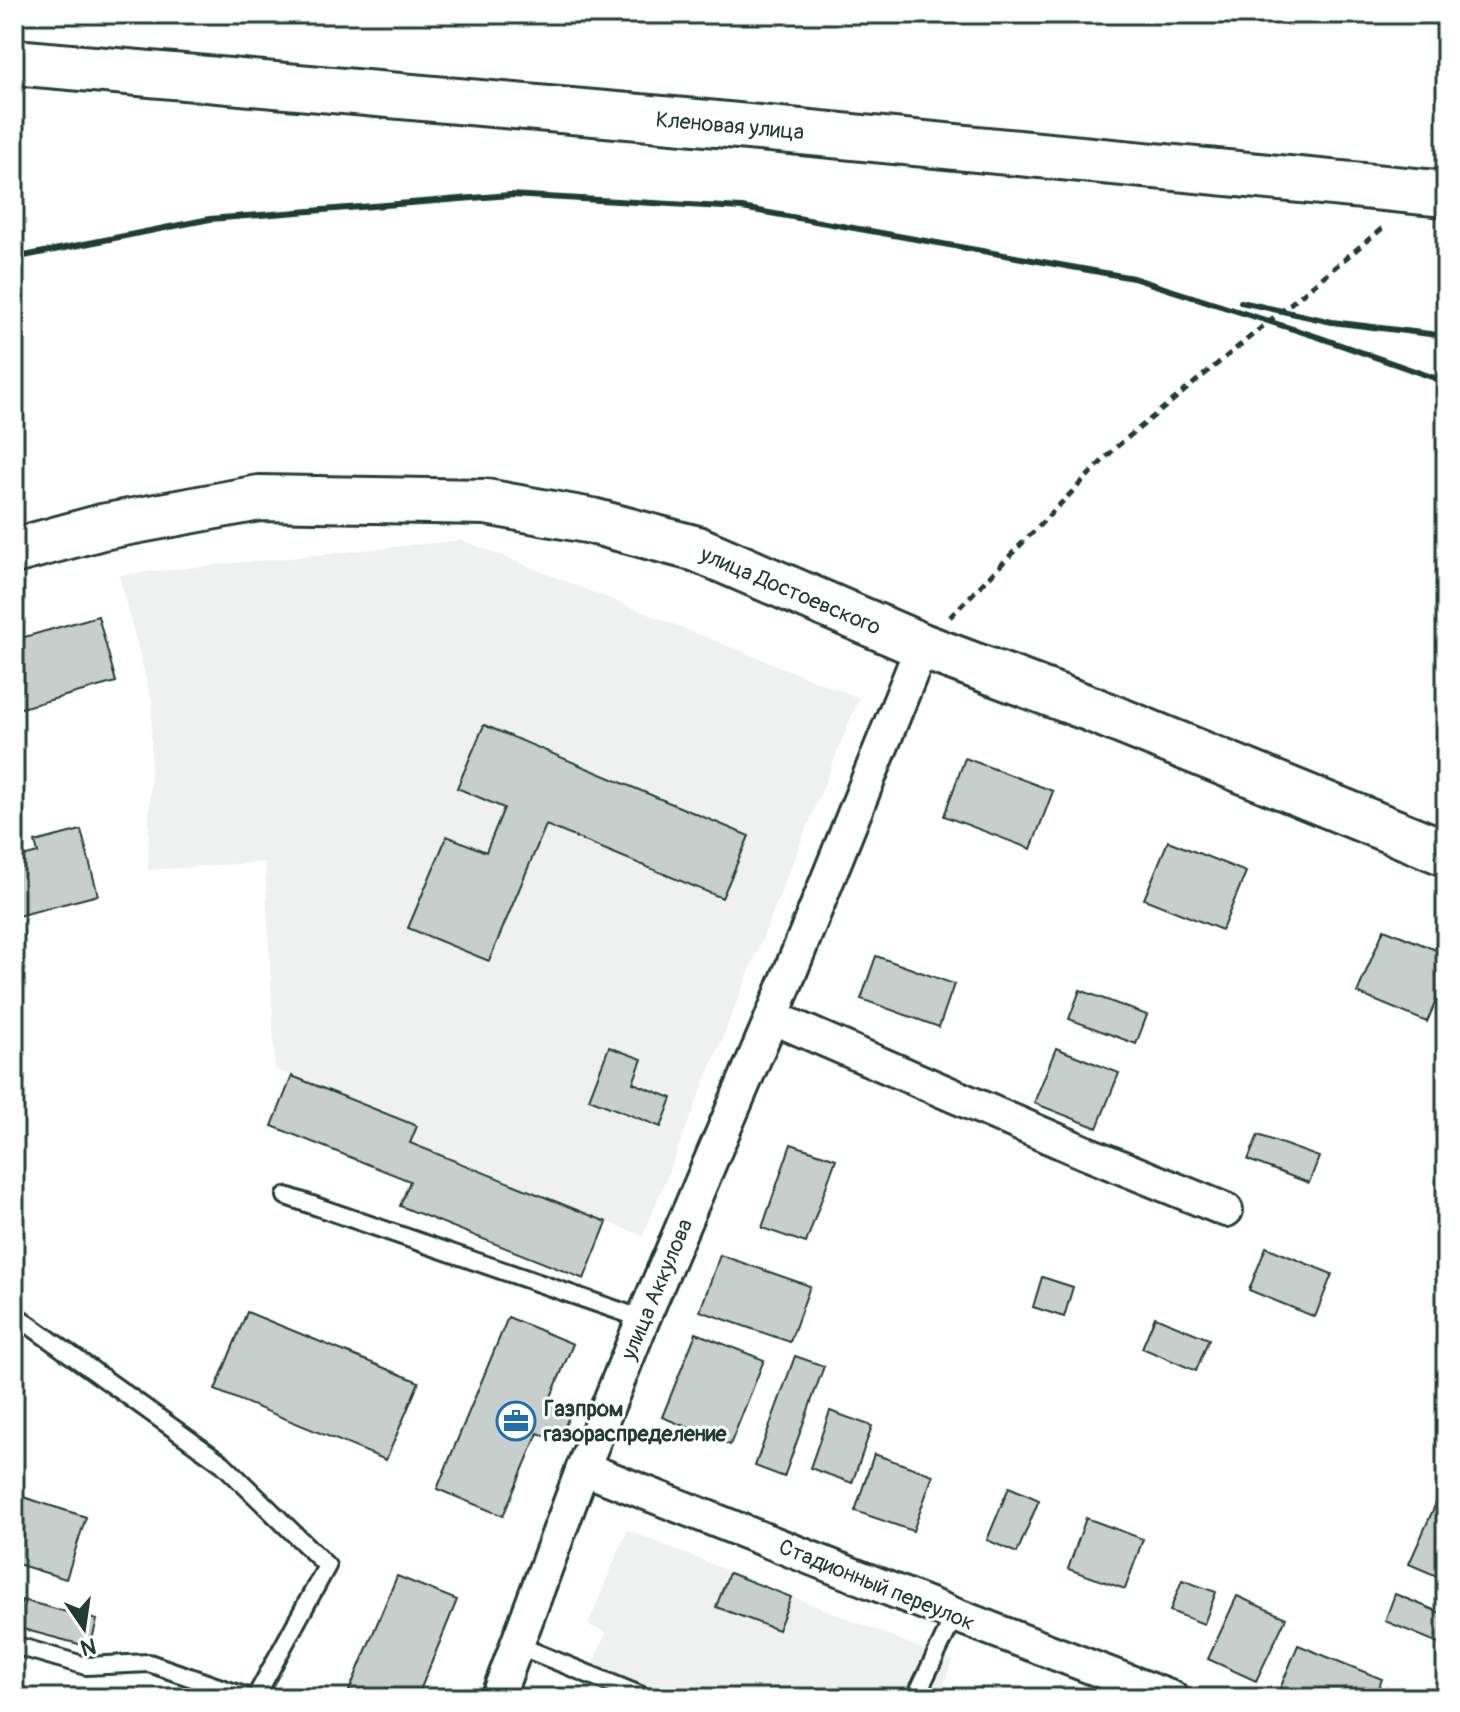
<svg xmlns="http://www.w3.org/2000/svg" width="1460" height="1712" font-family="Pangolin,sans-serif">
	<rect width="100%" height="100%" fill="#fff"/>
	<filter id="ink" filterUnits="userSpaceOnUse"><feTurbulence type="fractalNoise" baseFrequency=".0125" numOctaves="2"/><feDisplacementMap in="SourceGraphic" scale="16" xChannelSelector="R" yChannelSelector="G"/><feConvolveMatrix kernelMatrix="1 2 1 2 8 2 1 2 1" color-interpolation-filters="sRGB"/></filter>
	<g filter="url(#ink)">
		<path fill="#eef1f0" d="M462,540L859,698L643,1236L410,1143L416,1126L275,1069L265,862L148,870L152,702L119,575Z
			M627,1530L953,1661L938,1698H579L606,1632L588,1625Z"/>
		<path fill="#c7cfcc" stroke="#1f3d34" stroke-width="2" d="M98,616L116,682L14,710V640Z
			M484,725L749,836L722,898L546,825L489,961L408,928L447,836L486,852L504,808L457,788Z
			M965,758L1053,791L1031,849L944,816Z
			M81,830L98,895L14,917V859L38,853L35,842Z
			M1168,841L1246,872L1222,930L1144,899Z
			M1384,929L1446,954V977L1427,1022L1357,993Z
			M876,956L954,984L939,1027L861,999Z
			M1080,990L1147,1015L1136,1044L1069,1019Z
			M609,1047L642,1059L633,1083L672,1098L661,1127L589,1099Z
			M1056,1048L1119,1073L1097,1128L1034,1103Z
			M292,1076L417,1126L410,1143L607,1222L584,1279L400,1206L410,1181L272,1126Z
			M1258,1135L1319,1157L1309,1183L1248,1160Z
			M791,1144L836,1159L806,1243L762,1228Z
			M1266,1247L1332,1274L1315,1317L1249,1290Z
			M720,1255L810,1286L790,1342L700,1311Z
			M1042,1277L1073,1287L1064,1317L1033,1307Z
			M247,1312L419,1382L386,1460L215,1390Z
			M508,1317L573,1344L550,1399L572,1409L559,1441L538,1433L503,1516L437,1489Z
			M1155,1317L1209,1339L1196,1371L1142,1348Z
			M696,1333L764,1360L730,1445L662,1417Z
			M795,1356L824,1366L784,1477L755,1466Z
			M830,1411L872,1426L852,1483L810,1468Z
			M874,1454L933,1475L913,1531L855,1511Z
			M1009,1487L1039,1500L1017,1553L987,1540Z
			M1440,1494L1446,1497V1580L1409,1564Z
			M20,1496L86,1517L66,1579L14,1563V1514Z
			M1086,1518L1143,1539L1125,1589L1068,1569Z
			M729,1573L791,1597L778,1630L716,1607Z
			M397,1576L457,1600L417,1698H346Z
			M1182,1580L1216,1592L1204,1624L1170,1611Z
			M1395,1594L1446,1615V1637L1443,1645L1385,1621Z
			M1237,1596L1286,1618L1256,1681L1208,1659Z
			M22,1600L97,1620L90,1647L15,1627Z
			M1298,1645L1382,1679L1375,1698H1296L1279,1691Z"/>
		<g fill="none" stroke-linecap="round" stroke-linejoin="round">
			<g stroke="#1f3d34" stroke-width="22">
				<path id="service" d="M286,1196L643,1319
					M14,1314L223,1464L327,1566L255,1698
					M14,1645L86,1666L149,1663L250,1698
					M517,1645L647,1698
					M915,1698L955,1615"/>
			</g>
			<g stroke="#1f3d34" stroke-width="38">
				<path id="minor" d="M772,1017L1084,1152L1226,1210
					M583,1468L955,1615L1172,1698
					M497,1698L583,1468L643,1319L772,1017L922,646"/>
			</g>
			<g stroke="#1f3d34" stroke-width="50">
				<path id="secondary" d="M14,62L696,122L1446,194
					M14,551L102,527L259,498L486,502L592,521L697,549L922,646L1091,709L1446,853"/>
			</g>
			<path stroke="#1f3d34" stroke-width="5" stroke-dasharray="8 6" stroke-linecap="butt" d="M950,617L1115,448L1385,226"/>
			<use href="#service" stroke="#fff" stroke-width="16"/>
			<use href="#minor" stroke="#fff" stroke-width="32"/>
			<use href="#secondary" stroke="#fff" stroke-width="44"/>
			<path stroke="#1f3d34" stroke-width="6" d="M14,258L210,219L510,195L742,208L1133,278L1318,337L1446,382
				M1241,302L1332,322L1446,336"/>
		</g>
	</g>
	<defs>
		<g id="office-ring" transform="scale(2)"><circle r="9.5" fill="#fff" stroke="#1f6fb2" stroke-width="1.5"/><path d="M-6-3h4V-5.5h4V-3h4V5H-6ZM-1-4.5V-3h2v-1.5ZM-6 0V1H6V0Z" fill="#1f6fb2"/></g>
	</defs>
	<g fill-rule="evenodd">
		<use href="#office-ring" x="516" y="1421"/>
	</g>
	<g text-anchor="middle" stroke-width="6" stroke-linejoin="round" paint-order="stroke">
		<g font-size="22" fill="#1f3d34" stroke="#fff">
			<text transform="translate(730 125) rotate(5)" y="8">Кленовая улица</text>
			<text transform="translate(791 590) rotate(23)" y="8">улица Достоевского</text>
			<text transform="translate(656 1289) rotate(-67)" y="8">улица Аккулова</text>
			<text transform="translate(877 1584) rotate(22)" y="8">Стадионный переулок</text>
		</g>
		<g font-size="22" font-weight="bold" fill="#1f3d34" stroke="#fff" text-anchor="start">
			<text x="544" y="1416">Газпром<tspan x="544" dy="25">газораспределение</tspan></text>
		</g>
	</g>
	<rect width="1460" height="1712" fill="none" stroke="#fff" stroke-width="48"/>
	<rect x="24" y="24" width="1412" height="1664" fill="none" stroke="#1f3d34" stroke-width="3" filter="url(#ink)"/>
	<g transform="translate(84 1628) rotate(167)" stroke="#ffffff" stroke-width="6" paint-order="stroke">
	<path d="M0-6L14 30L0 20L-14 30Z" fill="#1f3d34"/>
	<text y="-12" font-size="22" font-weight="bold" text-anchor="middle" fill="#1f3d34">N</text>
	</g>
</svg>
